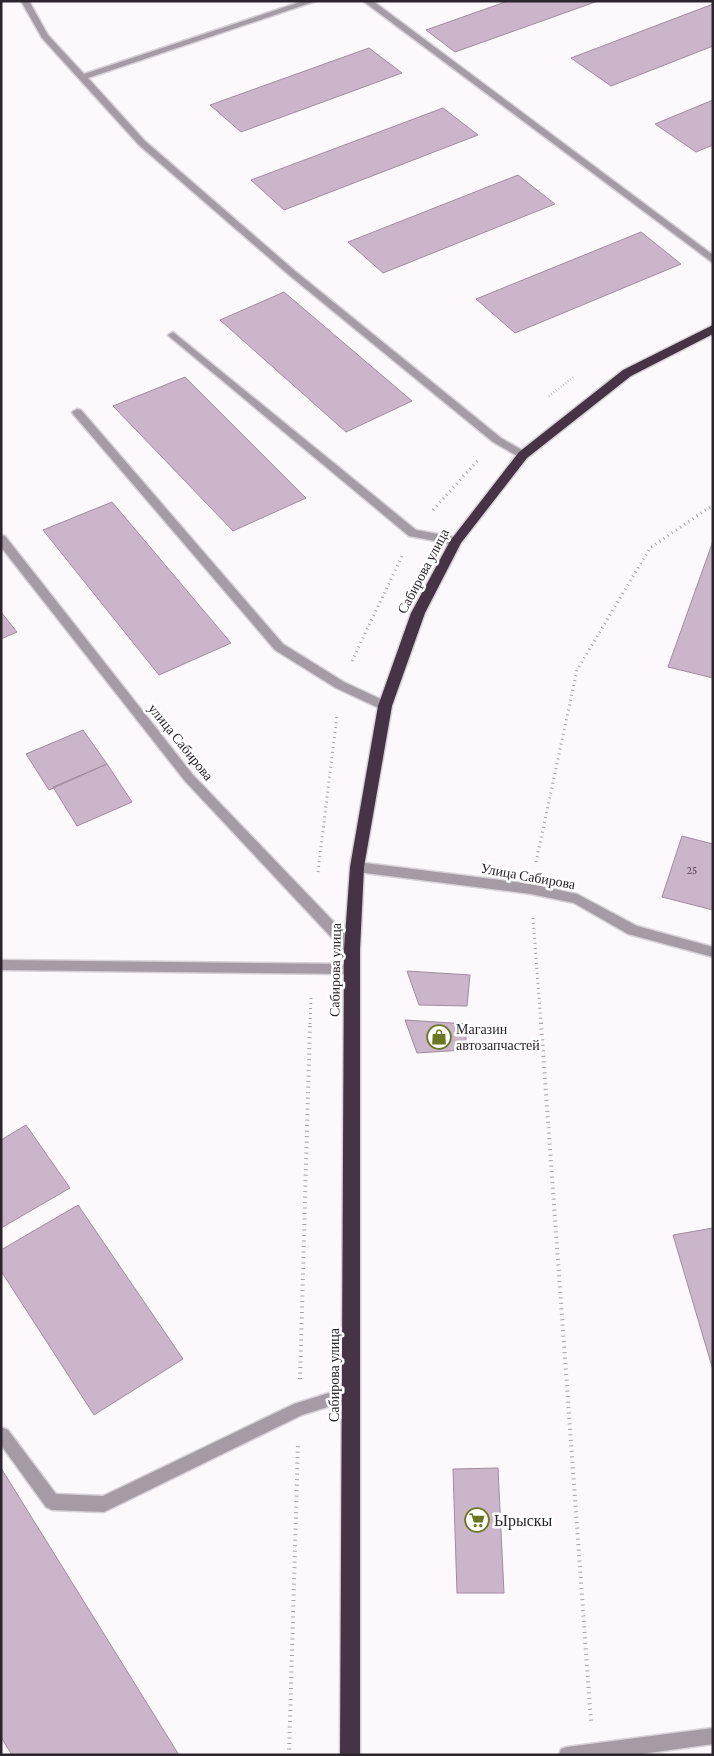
<svg xmlns="http://www.w3.org/2000/svg" width="714" height="1756" font-family="'Crimson Pro',serif">
	<rect width="100%" height="100%" fill="#fdf8fc"/>
	<path fill="#cbb5ca" stroke="#a18ca0" d="M508,1H598L455,52L426,30Z
		M713,4V46L611,86L571,58Z
		M369,48L402,73L241,132L210,105Z
		M713,100V145L696,152L655,124Z
		M443,108L478,135L284,210L251,180Z
		M518,175L555,204L383,273L348,242Z
		M641,232L681,264L515,333L476,299Z
		M284,292L412,401L346,432L220,320Z
		M185,377L306,498L233,531L113,406Z
		M112,502L231,643L159,675L43,530Z
		M713,541V678L668,667Z
		M1,612L17,632L1,639Z
		M83,730L107,764L49,790L26,754Z
		M107,764L132,802L77,826L53,787Z
		M682,836L713,844V910L662,897Z
		M407,971L470,975L467,1006L419,1005Z
		M405,1020L467,1024L465,1050L417,1053Z
		M26,1125L70,1188L1,1228V1140Z
		M78,1205L183,1359L94,1415L1,1271V1250Z
		M713,1228V1370L673,1235Z
		M1,1468L179,1755H12L1,1737Z
		M498,1468L504,1593H457L453,1469Z"/>
	<g fill="none" stroke-linecap="round" stroke-linejoin="round">
		<g stroke="#d7d2d7" stroke-width="3">
			<path id="minor" d="M21,1H29L48,35L84,74L303,1H316L88,78L145,141L295,271L501,438L527,453L528,455L527,457H519L493,442L289,275L139,145L42,38Z
				M363,1H373L713,255V263Z
				M173,332L416,530L460,538L461,541L460,544L456,545L409,536L170,337L168,335Z
				M77,409L81,410L283,644L344,682L389,703L391,706L389,709H381L336,688L275,650L73,414L72,412Z
				M1,535L5,536L193,775L357,946L358,950L357,954L352,955L347,954L185,781L1,547Z
				M357,862L531,884L577,894L637,926L713,947V957L628,934L574,903L531,894L357,872L353,870L351,867L353,864Z
				M1,960L351,964L356,965L357,969L356,973L351,974L1,970Z
				M351,1386L356,1388L359,1393L356,1398L302,1415L104,1512L52,1510L46,1507L1,1445V1428H3L8,1430L56,1494L103,1496L294,1404Z
				M713,1728V1744L634,1755H559L561,1749L567,1747Z"/>
		</g>
		<g stroke="#d7d2d7" stroke-width="3">
			<path id="highway" d="M713,325V334L631,376L527,458L461,543L425,613L392,706L364,867L360,950V1755H340L344,950L350,867L378,706L411,613L450,541L519,452L623,370Z"/>
		</g>
		<path stroke="#a8a1a7" stroke-width="2.5" stroke-dasharray="0.5 2.5" stroke-linecap="butt" d="M549,396L575,376"/>
		<path stroke="#a8a1a7" stroke-width="3" stroke-dasharray="1 4" stroke-linecap="butt" d="M433,510L479,459
			M352,661L402,556
			M536,862L577,670L650,548L713,505
			M318,872L337,715
			M533,918L541,1024
			M310,1024L311,996"/>
		<path stroke="#a8a1a7" stroke-width="4" stroke-dasharray="1 4.5" stroke-linecap="butt" d="M541,1023L591,1722
			M300,1379L310,1023
			M289,1755L298,1443"/>
		<use href="#minor" fill="#a49ba4" fill-rule="evenodd"/>
		<use href="#highway" fill="#463446" fill-rule="evenodd"/>
	</g>
	<defs>
		<g id="shop-ring" transform="scale(1.25)"><circle r="9.5" fill="#fff" stroke="#6b7723" stroke-width="1.5"/><path d="M-5-2.5h2.3a2.7 3.5 0 0 1 5.4 0H5L5.5 6h-11ZM-1.5-2.5h3a1.5 2.3 0 0 0-3 0Z" fill="#6b7723"/></g>
		<g id="supermarket-ring" transform="scale(1.25)"><circle r="9.5" fill="#fff" stroke="#6b7723" stroke-width="1.5"/><path d="M-6-5.5h2.5l.6 2H6L4.5 2H-2.5L-4.4-4H-6ZM-1.5 3.2a1.3 1.3 0 1 0 .1 0ZM3 3.2a1.3 1.3 0 1 0 .1 0Z" fill="#6b7723"/></g>
	</defs>
	<g fill-rule="evenodd">
		<use href="#shop-ring" x="439" y="1037"/>
		<use href="#supermarket-ring" x="477" y="1520"/>
	</g>
	<g text-anchor="middle" stroke-width="5" stroke-linejoin="round" paint-order="stroke">
		<g font-size="11" fill="#544854">
			<text x="692" y="874">25</text>
		</g>
		<g font-size="14" fill="#2c242c" stroke="#fff">
			<text transform="translate(423 571) rotate(-62)" y="5">Сабирова улица</text>
			<text transform="translate(181 742) rotate(51)" y="5">улица Сабирова</text>
			<text transform="translate(528 876) rotate(10)" y="5">Улица Сабирова</text>
			<text transform="translate(335 970) rotate(-89)" y="5">Сабирова улица</text>
			<text transform="translate(334 1375) rotate(-90)" y="5">Сабирова улица</text>
		</g>
		<g font-size="14" fill="#2c242c" stroke="#fff" text-anchor="start">
			<text x="456" y="1034">Магазин<tspan x="456" dy="16">автозапчастей</tspan></text>
		</g>
		<g font-size="16" fill="#2c242c" stroke="#fff" text-anchor="start">
			<text x="494" y="1526">Ырыскы</text>
		</g>
	</g>
	<rect width="714" height="1756" fill="none" stroke="#2c242c" stroke-width="5"/>
</svg>
